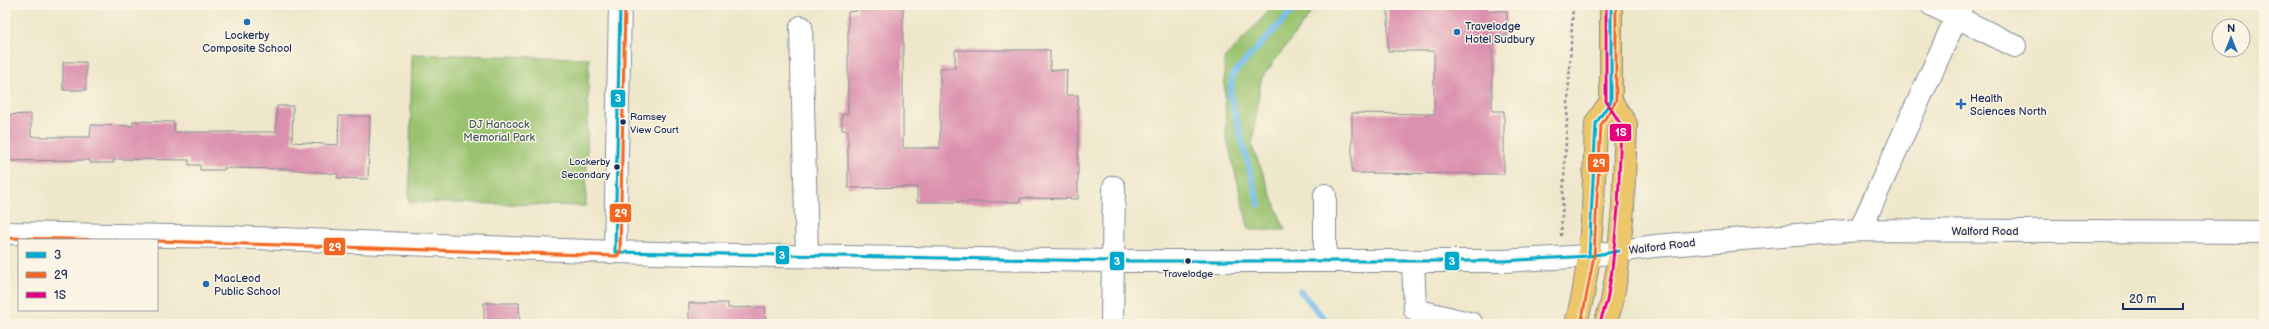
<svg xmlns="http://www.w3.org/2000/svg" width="2269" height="329" font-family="'Balsamiq Sans',sans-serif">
	<rect width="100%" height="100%" fill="#fcf5e5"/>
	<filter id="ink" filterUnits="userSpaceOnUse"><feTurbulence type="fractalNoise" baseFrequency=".025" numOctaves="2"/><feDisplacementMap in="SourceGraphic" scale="8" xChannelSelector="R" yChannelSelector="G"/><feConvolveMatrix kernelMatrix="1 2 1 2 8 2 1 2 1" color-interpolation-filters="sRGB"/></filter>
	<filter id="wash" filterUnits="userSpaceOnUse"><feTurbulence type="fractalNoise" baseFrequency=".012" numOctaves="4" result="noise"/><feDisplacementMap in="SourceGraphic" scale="16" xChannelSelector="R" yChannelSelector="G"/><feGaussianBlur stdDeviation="0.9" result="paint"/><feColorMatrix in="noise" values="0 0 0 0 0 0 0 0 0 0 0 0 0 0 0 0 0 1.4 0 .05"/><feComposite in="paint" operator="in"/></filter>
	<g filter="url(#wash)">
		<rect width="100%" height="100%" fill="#eee7ca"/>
		<path fill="#9ac36f" stroke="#5a7966" d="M1272,5H1317L1261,79L1252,146L1285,230H1249L1226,135L1224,59L1265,15Z
			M412,54L589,58L586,206L409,202Z"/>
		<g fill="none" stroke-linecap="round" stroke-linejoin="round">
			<path stroke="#75bded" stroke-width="6" d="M1259,205L1230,95L1233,74L1298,5
				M1300,291L1329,324"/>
		</g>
		<g id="blocks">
			<path fill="#db90ae" d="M857,5H903V148H940V68H955V50H1050V70H1067L1066,95H1078V199L1020,198V202H917V187L848,188V130H842V114H848V12L857,11Z
				M1388,5H1486V11H1507V36H1492V111H1504V174L1352,173V113L1434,114V51H1388Z
				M63,62H86V90H63Z
				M277,106H293L292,142L338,145L339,116H370L368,179L337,178L338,174L288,169L224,168V170H200V165H189V160L114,159V163H90V160L5,161V115L31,114V136L39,137H90L91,125L133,126V121L174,122V132H276Z
				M484,303H519L520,324H484Z
				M689,303H728V308L765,307L766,324H689Z"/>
		</g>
	</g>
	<g filter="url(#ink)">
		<use href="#blocks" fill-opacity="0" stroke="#848b94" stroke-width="1"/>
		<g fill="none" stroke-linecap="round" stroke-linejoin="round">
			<g stroke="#848b94" stroke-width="24">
				<path id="minor" d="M1932,5L2015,46
					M801,27L807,256
					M1860,230L1962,5
					M5,233L228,237L615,252L780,256L1112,261H1503L1589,256L1654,246L1860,230L2264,232
					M615,252L620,5
					M1325,261V195
					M1413,261L1415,310L1472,324
					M1112,324L1114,187"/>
			</g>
			<g stroke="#848b94" stroke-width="24">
				<path id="major" d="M1576,324L1583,295L1589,256L1593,208L1596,123L1611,101V5
					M1605,324L1612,302L1617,271L1623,208L1626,124L1611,101"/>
			</g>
			<path stroke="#848b94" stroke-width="2.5" stroke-dasharray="3 3" stroke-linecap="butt" d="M1561,236L1573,5"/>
			<use href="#minor" stroke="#fff" stroke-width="22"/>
			<use href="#major" stroke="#ecc669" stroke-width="22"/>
			<g stroke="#fcf5e5" stroke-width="6">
				<path id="bus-1" d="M615,252L1112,261H1503L1589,256L1619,251
					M615,252L620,5
					M1589,256L1596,123L1611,101V5"/>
			</g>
			<g stroke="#fcf5e5" stroke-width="6">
				<path id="bus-2" d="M5,238L116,240
					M157,241L617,256L620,252L625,5
					M1581,324L1594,256L1601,125L1616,101V5"/>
			</g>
			<g stroke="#fcf5e5" stroke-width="6">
				<path id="bus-3" d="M1600,322L1607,301L1612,270L1618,208L1621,125L1606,101V5"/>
			</g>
			<use href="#bus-1" stroke="#00a9ce" stroke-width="3"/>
			<use href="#bus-2" stroke="#f26522" stroke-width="3"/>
			<use href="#bus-3" stroke="#e5007d" stroke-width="3"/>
		</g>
	</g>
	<g fill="#1f6fb2" stroke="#fcf5e5" stroke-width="1.5">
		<circle cx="247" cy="22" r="4"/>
		<circle cx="1457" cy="32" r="4"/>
		<path d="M1959 98h4v4h4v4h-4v4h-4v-4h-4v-4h4z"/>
		<circle cx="206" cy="284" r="4"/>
	</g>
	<g fill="#1b2f5e" stroke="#fcf5e5" stroke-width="1.5">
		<circle cx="623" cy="122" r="3.5"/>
		<circle cx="617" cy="167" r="3.5"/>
		<circle cx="1188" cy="261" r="3.5"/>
	</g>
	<g text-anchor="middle" stroke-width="3" stroke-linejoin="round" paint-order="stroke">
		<g font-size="10" fill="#1b2f5e" stroke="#fcf5e5" text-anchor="start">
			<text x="630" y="120">Ramsey<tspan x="630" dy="13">View Court</tspan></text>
			<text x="610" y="165" text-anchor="end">Lockerby<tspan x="610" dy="13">Secondary</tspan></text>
			<text x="1188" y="277" text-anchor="middle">Travelodge</text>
		</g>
		<g font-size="11" fill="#1b2f5e" stroke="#fcf5e5" text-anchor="start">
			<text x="1465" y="30">Travelodge<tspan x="1465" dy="13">Hotel Sudbury</tspan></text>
			<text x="247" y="39" text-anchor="middle">Lockerby<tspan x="247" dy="13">Composite School</tspan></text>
			<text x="1970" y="102">Health<tspan x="1970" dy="13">Sciences North</tspan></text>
			<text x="214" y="282">MacLeod<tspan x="214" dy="13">Public School</tspan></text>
		</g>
		<g font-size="11" fill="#415b63" stroke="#fcf5e5">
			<text x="499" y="128">DJ Hancock<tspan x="499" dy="13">Memorial Park</tspan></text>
		</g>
		<g font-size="11" fill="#1b2f5e" stroke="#fcf5e5">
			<text x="1985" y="235">Walford Road</text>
			<text transform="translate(1662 246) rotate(-7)" y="4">Walford Road</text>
		</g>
	</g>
	<g stroke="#fcf5e5" stroke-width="1.5">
		<rect x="610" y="89" width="16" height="19" rx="4" fill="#00a9ce"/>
		<rect x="1609" y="123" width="23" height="19" rx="4" fill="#e5007d"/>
		<rect x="1587" y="153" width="23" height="20" rx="4" fill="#f26522"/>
		<rect x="609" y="203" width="23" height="20" rx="4" fill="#f26522"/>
		<rect x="323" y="237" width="23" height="19" rx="4" fill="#f26522"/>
		<rect x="775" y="245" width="15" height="20" rx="4" fill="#00a9ce"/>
		<rect x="1109" y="251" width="16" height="20" rx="4" fill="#00a9ce"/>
		<rect x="1444" y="251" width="16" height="20" rx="4" fill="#00a9ce"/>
	</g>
	<g font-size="11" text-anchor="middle" font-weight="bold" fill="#fff">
		<text x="618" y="102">3</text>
		<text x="1621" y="136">1S</text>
		<text x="1599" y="167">29</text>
		<text x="621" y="217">29</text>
		<text x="335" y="251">29</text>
		<text x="782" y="259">3</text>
		<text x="1117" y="265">3</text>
		<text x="1452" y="265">3</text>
	</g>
	<rect width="2269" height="329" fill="none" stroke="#fcf5e5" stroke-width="20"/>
	<rect x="18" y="239" width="140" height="72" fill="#fcf5e5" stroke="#a2a6af"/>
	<rect x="26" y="252" width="20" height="6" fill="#00a9ce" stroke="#a2a6af"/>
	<text x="54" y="259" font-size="12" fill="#1b2f5e">3</text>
	<rect x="26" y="272" width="20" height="6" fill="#f26522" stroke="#a2a6af"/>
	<text x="54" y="279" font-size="12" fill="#1b2f5e">29</text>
	<rect x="26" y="292" width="20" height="6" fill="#e5007d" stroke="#a2a6af"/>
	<text x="54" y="299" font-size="12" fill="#1b2f5e">1S</text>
	<g transform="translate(2231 38)"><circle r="19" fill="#fcf5e5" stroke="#a2a6af"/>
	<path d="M0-3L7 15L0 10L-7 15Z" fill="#1f6fb2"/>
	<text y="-6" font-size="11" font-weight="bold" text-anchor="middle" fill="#1b2f5e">N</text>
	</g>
	<path d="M2123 303v6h60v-6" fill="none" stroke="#1b2f5e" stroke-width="2"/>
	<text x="2129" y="303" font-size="12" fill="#1b2f5e" stroke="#fcf5e5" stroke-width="3" paint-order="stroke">20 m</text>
</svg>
